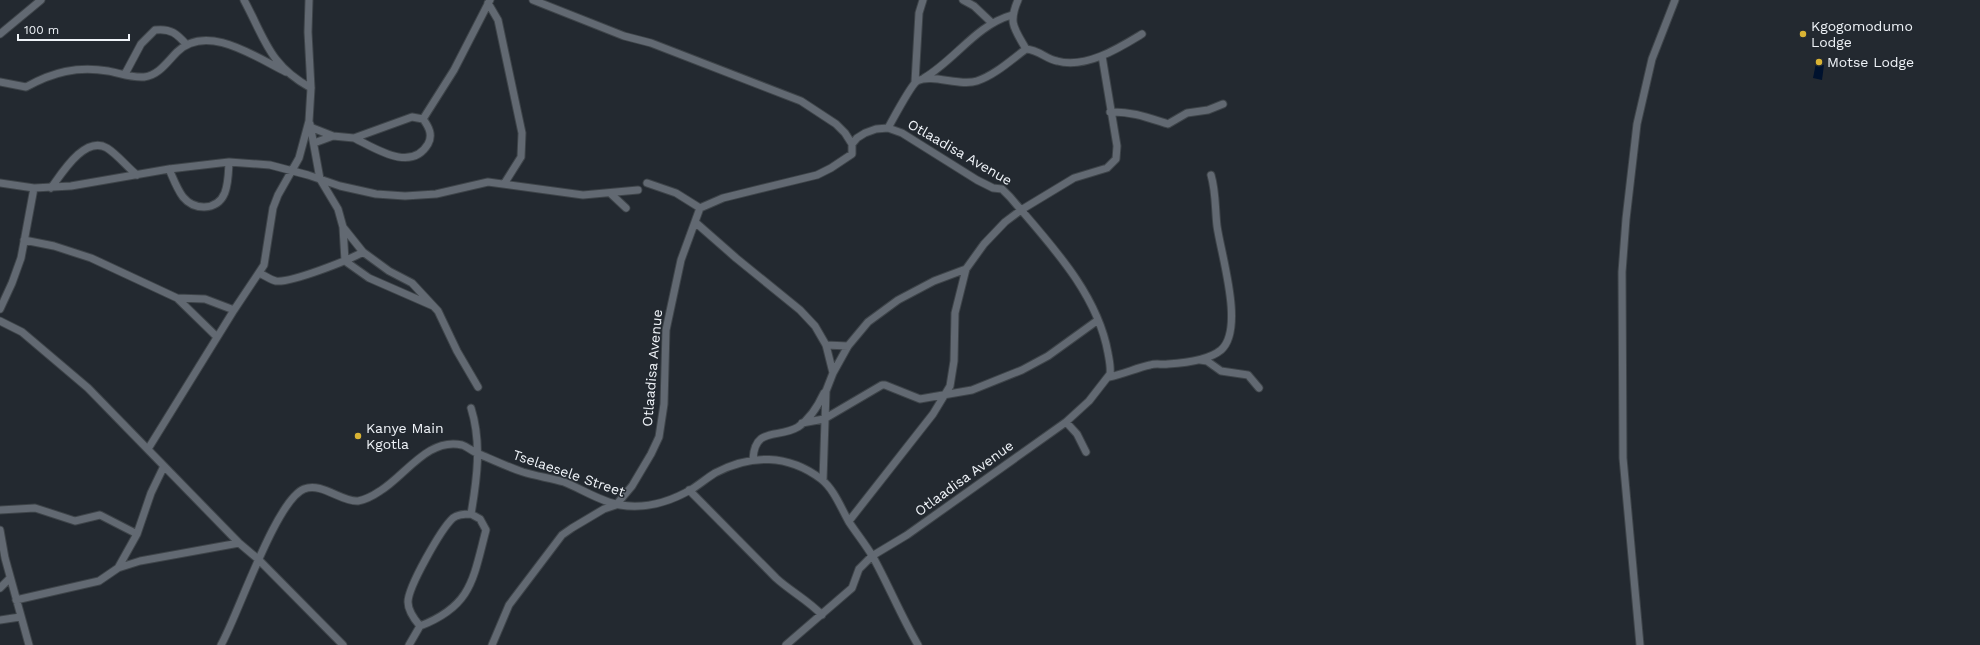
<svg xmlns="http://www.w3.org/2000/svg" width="1980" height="645" font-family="'Work Sans',sans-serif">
	<rect width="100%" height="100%" fill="#232930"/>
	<path fill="#00122e" d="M1816,63L1824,65L1822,80L1813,78Z"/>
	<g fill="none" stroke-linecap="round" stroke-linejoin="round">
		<g stroke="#3e4449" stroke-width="9">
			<path id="minor" d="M244,0C265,39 269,65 311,88
				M533,0L624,36L651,43L801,101L836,124L845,133L852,144
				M963,0L974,6L992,23
				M1018,0C1008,23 1014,28 1026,49C1039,50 1046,59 1057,61C1086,69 1119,48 1142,34
				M488,3L498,20L522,133L521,157L504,184
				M0,34L41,0
				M125,74L141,44L155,30C171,28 177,34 187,45
				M924,78C955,60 976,25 1012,15
				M0,82L26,87C53,72 77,66 108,71C119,73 132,78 144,77C159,75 167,62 177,52C207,22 257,58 286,72
				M915,82L919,13L923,0
				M1110,112C1131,111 1149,118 1168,124L1187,113L1208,110L1223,104
				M412,117L423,119C429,127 433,135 428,144C411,173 375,148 354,138Z
				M423,119L454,70L490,0
				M310,124L320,179L338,209L343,227L363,252L389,271L412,283L438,311L457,351L478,387
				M310,127L333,136
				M888,128C893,119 911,85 917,81C932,73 960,87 977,81C995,75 1011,60 1026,49
				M314,143L333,136L354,138
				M169,169C173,178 177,189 183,197C188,203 196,207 204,207C229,206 228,180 229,162
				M0,183L34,188L71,186L169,169L229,162L270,165L308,175L340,186L376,194L405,196L436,194L488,182L583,195L638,190
				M647,183L676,193L700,208
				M51,188C62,173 85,135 107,148C118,155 127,167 137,175
				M610,193L626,208
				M695,222L736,258L800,310L815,326L826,345L833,373L826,391L823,480
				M343,227L345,261L369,278L433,306
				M24,240L54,246L91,258L177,298L217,337
				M259,273C264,275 271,280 276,281C291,283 349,260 363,252
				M177,298L205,299L234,310
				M0,309L12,283L21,258L34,188
				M0,321L22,332L88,388L239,543L258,559L343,645
				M826,345L848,346
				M1200,360L1207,361L1221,371L1248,375L1259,388
				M833,373L848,346L868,322L898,300L934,281L966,269L984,244L1005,222L1021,210L1074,178L1107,168L1116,159L1117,146L1102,56
				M1109,377C1124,374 1136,368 1150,365C1156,363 1162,365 1168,364C1184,363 1209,360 1221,350C1245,329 1221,255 1217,226C1215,209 1216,192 1211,175
				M1066,422L1077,434L1086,452
				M802,423L824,419L882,385H885L920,399L972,390L1022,370L1048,356L1098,320
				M148,449L234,310L264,265L273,208L278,195L299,158L309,121L311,88L308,32L309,0
				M753,459C755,426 778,439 798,427C810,419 818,406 824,393
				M689,490L776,578C790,591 808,600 822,615
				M0,510L35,508L75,521L100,515L137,534
				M849,521L933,414L950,386L954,361L955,313L966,269
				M0,530L5,558L29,645
				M118,568L140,561L239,543
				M0,588L10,578
				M16,600L99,581L118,568L137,534L151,493L164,466
				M0,620L20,617
				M420,626C472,606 473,579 486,530L480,519L471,514C477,479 482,443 471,408
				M221,645C238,615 276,500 304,489C322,482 341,502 358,501C364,500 374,495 380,491C405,476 428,437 462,445C468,447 473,452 479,454C493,460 508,467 523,472C536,476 550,478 564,482C582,489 601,502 620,505C645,509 670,502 692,489C700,484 707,478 715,473C751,454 788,454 821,479C834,489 841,508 849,522C857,534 866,545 873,557C889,586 901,616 918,645
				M409,645L420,626C414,619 408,611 408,602C408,587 441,529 453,518C458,514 465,514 471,514
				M492,645L509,605L562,535L572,528L604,509L616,505L632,486L651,454L659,437L664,404L666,330L681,260L700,208L723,198L817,175L831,168L852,154V144L857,138L865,133L876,129L888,128L902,133L977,180L993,188L1002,189L1010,197C1049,243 1097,292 1108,353C1109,359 1111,367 1110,374L1089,401L1066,422L907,535L872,556L859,569L852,588L786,645
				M1640,645L1623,458L1622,272L1626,219L1637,124L1652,59L1675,0"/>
		</g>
		<use href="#minor" stroke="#626972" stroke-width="7"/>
	</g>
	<g fill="#d9b334" stroke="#232930" stroke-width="1.5">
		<circle cx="1803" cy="34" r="4"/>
		<circle cx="1819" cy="62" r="4"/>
		<circle cx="358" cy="436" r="4"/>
	</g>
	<g text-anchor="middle" stroke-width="3" stroke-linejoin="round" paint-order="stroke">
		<g font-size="14" fill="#eff3f8" stroke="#232930" text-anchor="start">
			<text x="1811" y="31">Kgogomodumo<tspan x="1811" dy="16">Lodge</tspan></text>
			<text x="1827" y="67">Motse Lodge</text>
			<text x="366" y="433">Kanye Main<tspan x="366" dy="16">Kgotla</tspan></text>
		</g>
		<g font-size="14" fill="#eff3f8" stroke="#232930">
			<text transform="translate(960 152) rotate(30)" y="5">Otlaadisa Avenue</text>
			<text transform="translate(652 368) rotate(-85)" y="5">Otlaadisa Avenue</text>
			<text transform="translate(569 473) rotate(19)" y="5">Tselaesele Street</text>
			<text transform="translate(964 478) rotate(-36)" y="5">Otlaadisa Avenue</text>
		</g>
	</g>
	<path d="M18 34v6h111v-6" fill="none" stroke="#eff3f8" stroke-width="2"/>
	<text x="24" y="34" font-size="12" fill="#eff3f8" stroke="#232930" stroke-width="3" paint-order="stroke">100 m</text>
</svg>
